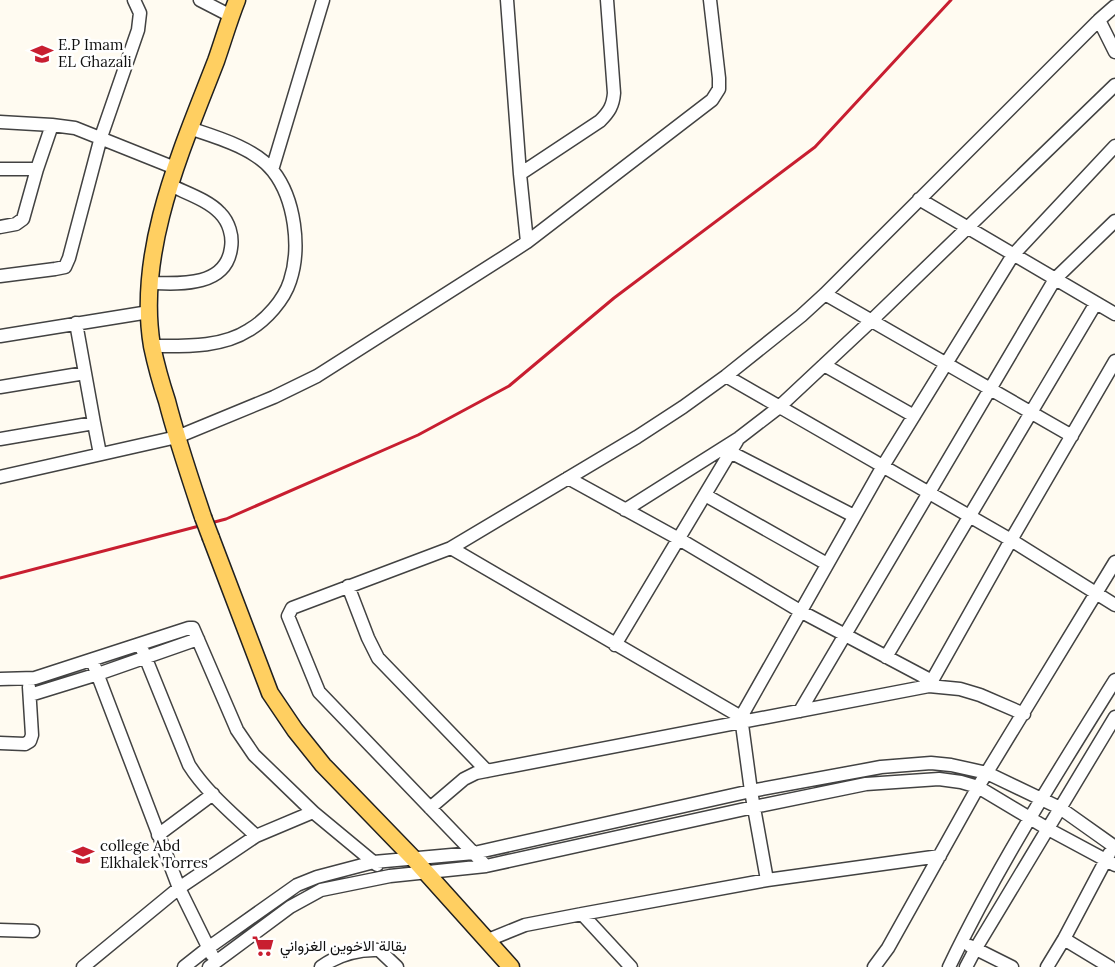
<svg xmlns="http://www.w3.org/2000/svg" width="1115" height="967" font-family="Lora,Vazirmatn,serif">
	<rect width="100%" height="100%" fill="#fffbf1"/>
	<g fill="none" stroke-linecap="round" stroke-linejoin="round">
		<g stroke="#424242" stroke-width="15">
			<path id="minor" d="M200,0L231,16
				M507,0L520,174L527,242
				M1099,20L1115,52
				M0,122L52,125L75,128L175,168
				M0,169H37L23,219L16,224L0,227
				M37,169L52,125
				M272,170L323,0
				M520,174L600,121C609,112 613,106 614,93L607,0
				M919,199L1115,314
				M0,276L55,269L65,267L69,258L101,137L138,30L140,13L134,0
				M150,283C180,284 226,287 231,248C233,236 229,222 220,213C208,200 186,193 170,185
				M825,294L1072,436
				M0,336L149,312
				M152,346C184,346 221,348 249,330C266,320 284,300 290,281C301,248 295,199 273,171C255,148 216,137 189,128
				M824,365L914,416
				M726,376L1011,540L1115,605
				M0,387L85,373
				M94,423L100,454
				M0,439L94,423L76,323
				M730,452L854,516
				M0,477L177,437L274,397L317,376L504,257L527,242L712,100L719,89V78L710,0
				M568,478L679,539L800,611L932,681
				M705,495L827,564
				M625,510L739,438L778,408L871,321L1115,85
				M451,548L741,717L751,791L767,880
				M348,586L368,638L378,658L487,771
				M140,644L189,765C206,792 233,814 256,836
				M615,645L737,441
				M886,657L1096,303
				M92,660L179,888L212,955
				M0,679L35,678L189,628H193L237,730L254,755L313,812L377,865
				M929,686L960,689L980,695L1024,714
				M30,695L98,674L198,639
				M800,711L1055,279L1115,221
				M741,717L883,466L1013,255L1115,146
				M0,743L25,744L30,741L32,735L29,687
				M430,808L464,779L476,773L929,686L1011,540L1115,361
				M158,835L213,794
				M486,866L319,692L288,616L292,608L451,548L637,437L683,407L726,376L801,316L825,294L1099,20L1115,6
				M582,914L631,967
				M0,930L33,931
				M1064,939L1110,967
				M488,940L525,925L582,914L767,880L940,856
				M970,946L1012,967
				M83,967L179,888L256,836L313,812
				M184,967L208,948L297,885L317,877L374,862L474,853L751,791L881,767L931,763L951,765L987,773L1060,808L1115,847
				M209,967L290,907L321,890L390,876L486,866L754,807L866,784L939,779L961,782L978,787L1048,829L1115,865
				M321,967C338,955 359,949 379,950L397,967
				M874,967L888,948L978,787L1115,562
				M949,967C997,867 1057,773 1115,680
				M966,967L976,948L1115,717
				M1047,967L1064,939L1109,854"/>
		</g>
		<g stroke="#202020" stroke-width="19">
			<path id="major" d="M203,517C190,478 177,440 167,401C161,383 156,365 152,346C136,250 182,149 216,61C223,41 229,20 237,0
				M211,538L270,693L295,730L323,765L413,858L511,967"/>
		</g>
		<use href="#minor" stroke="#fff" stroke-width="12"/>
		<use href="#major" stroke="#ffcf61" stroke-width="16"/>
		<path stroke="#c81e30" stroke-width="3" d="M0,578L226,519L418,435L509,386L614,298L815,147L951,0"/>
		<g stroke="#202020" stroke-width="19" stroke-linecap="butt">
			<path id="major-bridge" d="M203,517L211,538"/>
		</g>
		<use href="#major-bridge" stroke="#ffcf61" stroke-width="16"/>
	</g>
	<defs>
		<g id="school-bare" transform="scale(1.725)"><path d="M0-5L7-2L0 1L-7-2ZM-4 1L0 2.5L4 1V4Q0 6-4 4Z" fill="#c81e30" stroke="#fff" stroke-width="2.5" paint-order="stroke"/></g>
		<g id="supermarket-bare" transform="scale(1.725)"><path d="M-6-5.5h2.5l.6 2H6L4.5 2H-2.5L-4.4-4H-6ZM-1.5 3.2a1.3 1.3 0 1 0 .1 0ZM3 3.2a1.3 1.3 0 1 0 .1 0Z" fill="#c81e30" stroke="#fff" stroke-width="2.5" paint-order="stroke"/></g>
	</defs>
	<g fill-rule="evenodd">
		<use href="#school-bare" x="42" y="54"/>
		<use href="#school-bare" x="83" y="855"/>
		<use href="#supermarket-bare" x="263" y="946"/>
	</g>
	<g text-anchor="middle" stroke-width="5" stroke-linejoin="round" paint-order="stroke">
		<g font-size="15" fill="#0f0f0f" stroke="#fff" text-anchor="start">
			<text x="58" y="50">E.P Imam<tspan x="58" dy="17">EL Ghazali</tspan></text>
			<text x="100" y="851">college Abd<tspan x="100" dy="17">Elkhalek Torres</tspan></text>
			<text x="280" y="951">بقالة الاخوين الغزواني</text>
		</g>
	</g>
</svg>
